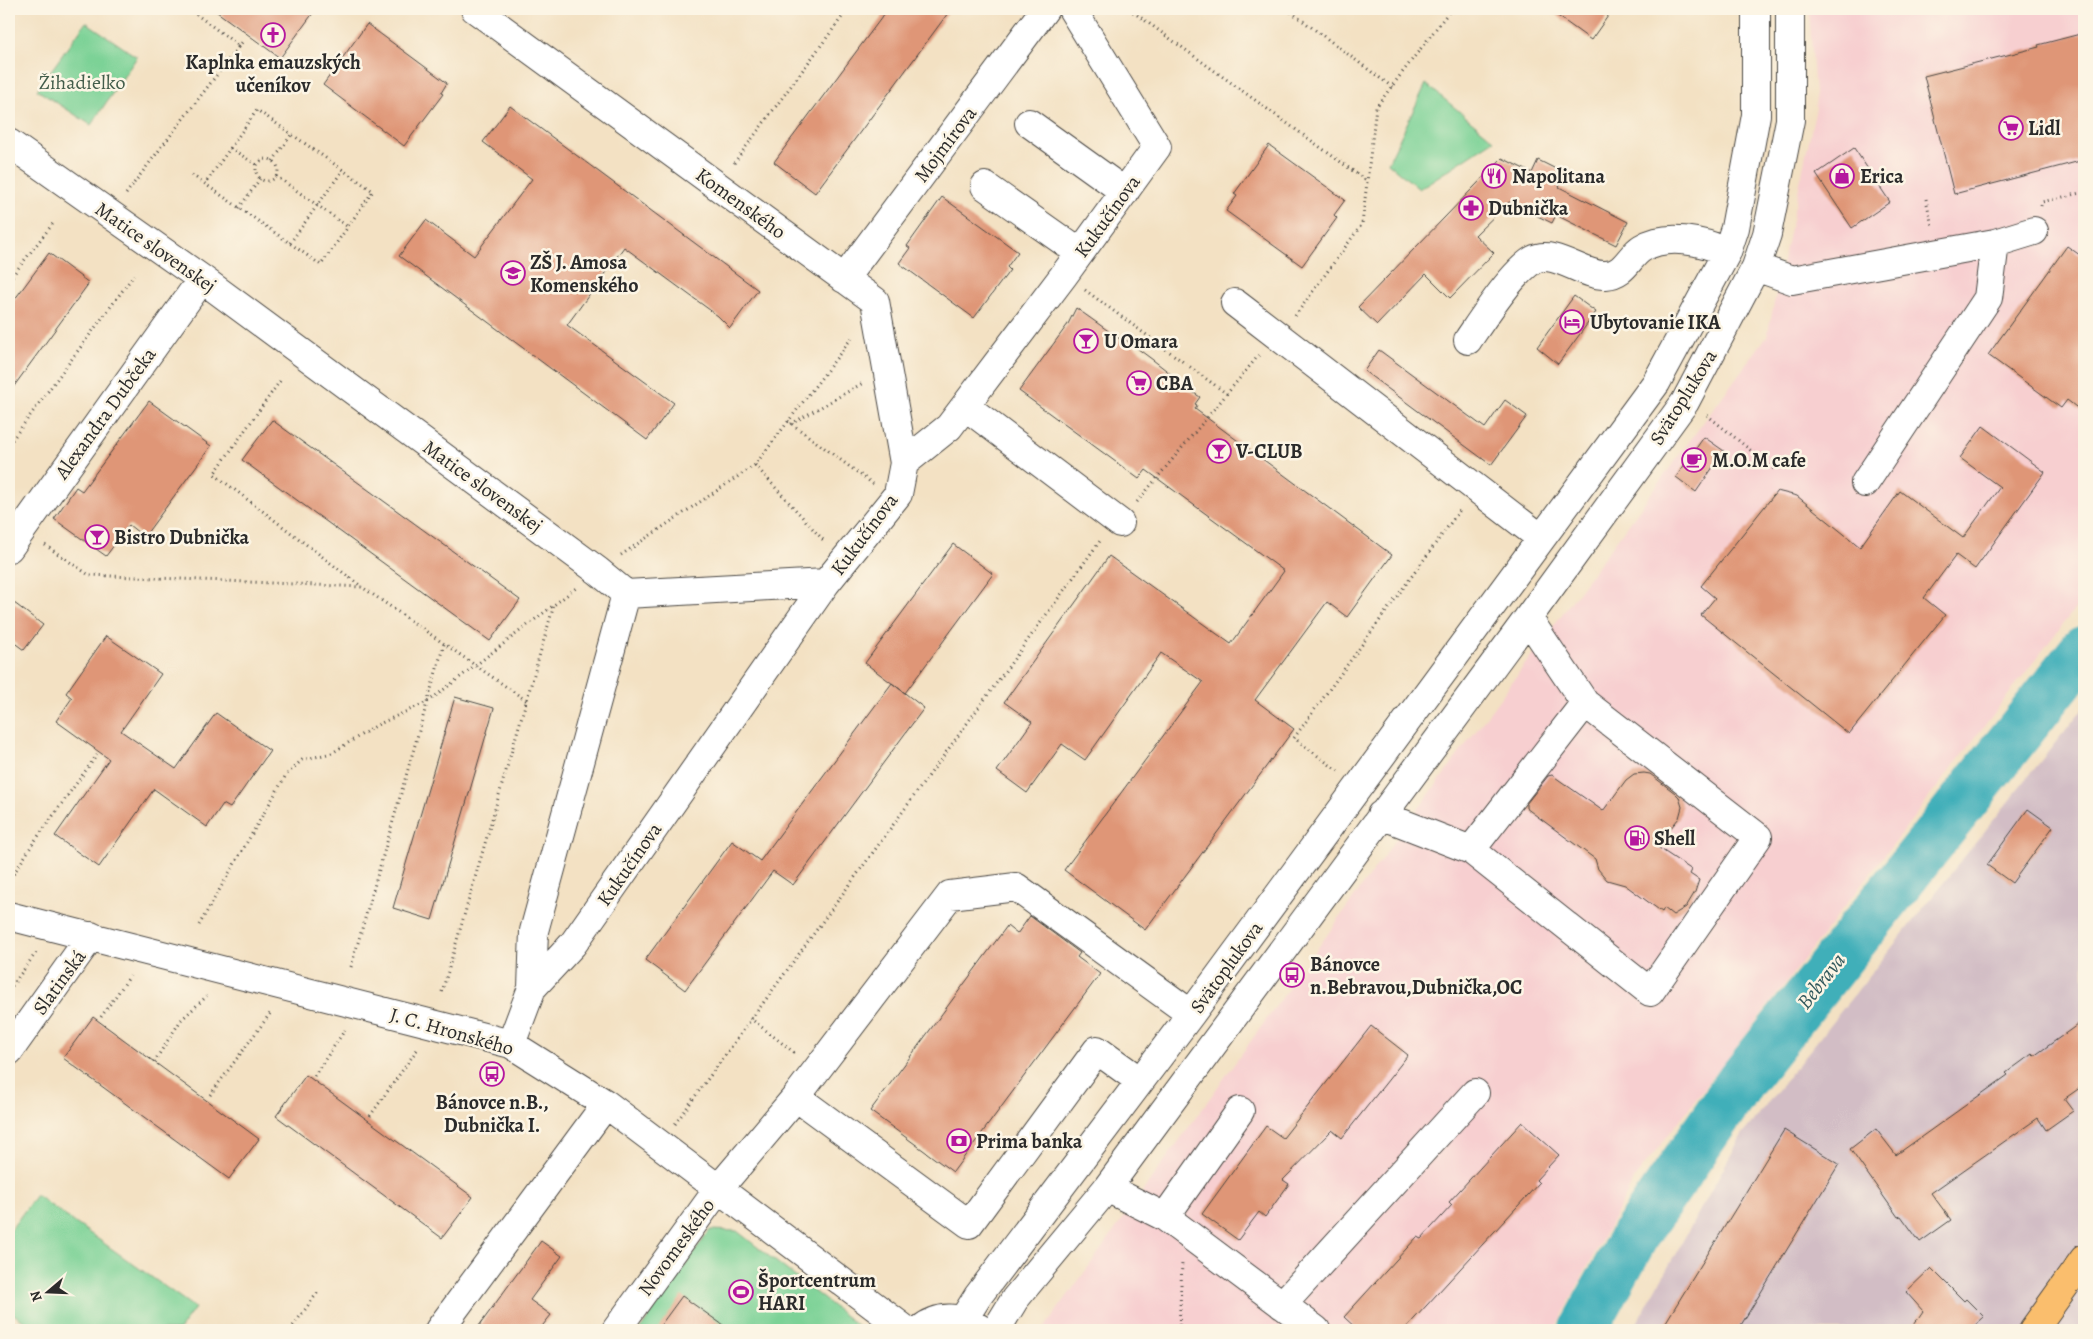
<svg xmlns="http://www.w3.org/2000/svg" width="2093" height="1339" font-family="Alegreya,serif">
	<rect width="100%" height="100%" fill="#fcf5e5"/>
	<filter id="ink" filterUnits="userSpaceOnUse"><feTurbulence type="fractalNoise" baseFrequency=".02" numOctaves="2"/><feDisplacementMap in="SourceGraphic" scale="10" xChannelSelector="R" yChannelSelector="G"/><feConvolveMatrix kernelMatrix="1 2 1 2 8 2 1 2 1" color-interpolation-filters="sRGB"/></filter>
	<filter id="wash" filterUnits="userSpaceOnUse"><feTurbulence type="fractalNoise" baseFrequency=".0096" numOctaves="4" result="noise"/><feDisplacementMap in="SourceGraphic" scale="20" xChannelSelector="R" yChannelSelector="G"/><feGaussianBlur stdDeviation="1.12" result="paint"/><feColorMatrix in="noise" values="0 0 0 0 0 0 0 0 0 0 0 0 0 0 0 0 0 1.4 0 .05"/><feComposite in="paint" operator="in"/></filter>
	<g filter="url(#wash)">
		<rect width="100%" height="100%" fill="#f3e1c3"/>
		<path fill="#f7cfd0" d="M1809,9H2084V597L1635,1178L1554,1330H1043L1386,853L1767,336L1816,108Z"/>
		<path fill="#d2bdc5" d="M2084,707V1330H1633L1742,1135Z"/>
		<path fill="#7bd296" stroke="#537e60" d="M86,22L137,57L91,125L37,90Z
			M1426,84L1494,140L1419,189L1388,163Z
			M36,1195L195,1308L179,1330H37L9,1311V1232Z
			M710,1230L737,1231L863,1330H640Z"/>
		<g fill="none" stroke-linecap="round" stroke-linejoin="round">
			<path stroke="#3fafb9" stroke-width="49" d="M1583,1330L1635,1235L1741,1081L2084,650"/>
		</g>
		<g id="blocks">
			<path fill="#df9677" d="M213,9H316L280,58Z
				M888,9H951L815,193L774,162Z
				M1548,9H1613L1591,40Z
				M367,24L447,83L441,93L443,94L404,146L323,85Z
				M2084,33V160L1954,194L1924,76L2039,47L2038,45Z
				M510,106L758,290L730,328L718,316L624,247L567,325L674,403L647,440L399,256L426,220L474,256L532,179L483,142Z
				M1269,145L1345,200L1334,215L1337,218L1302,266L1226,211L1237,196L1234,194Z
				M1854,148L1890,202L1852,228L1816,174Z
				M1502,158L1532,173L1538,160L1566,174L1559,187L1628,222L1616,245L1556,215L1552,223L1509,202L1475,235L1494,253L1450,298L1426,274L1377,325L1358,307Z
				M942,197L1018,252L1007,267L1010,270L974,318L899,263L910,248L907,246Z
				M2067,246L2084,258V413L2067,400L2061,408L1988,355Z
				M49,253L89,283L9,393V307Z
				M1574,296L1596,312L1558,364L1537,347Z
				M1076,308L1124,342L1126,340L1153,360L1175,377L1173,379L1200,397L1195,404L1197,405L1195,409L1392,555L1347,617L1327,602L1255,700L1294,729L1145,930L1064,870L1203,682L1161,653L1085,760L1062,744L1027,793L997,771L1032,722L1004,702L1109,556L1231,644L1284,571L1146,470L1139,479L1019,391L1068,324Z
				M1379,350L1485,428L1505,400L1527,416L1491,465L1364,371Z
				M149,401L211,446L144,537L129,525L106,556L54,519L76,487L82,491Z
				M272,420L520,600L490,641L242,460Z
				M1983,426L2045,472L1975,569L1956,555L1924,598L1945,615L1849,734L1701,615L1715,598L1701,586L1777,491L1797,496L1860,547L1900,491L1963,538L2000,487L1960,458Z
				M1704,437L1724,451L1696,492L1676,477Z
				M953,544L993,574L905,693L865,663Z
				M9,599L43,625L24,650L9,639Z
				M106,636L161,674L121,731L176,769L216,713L270,751L230,808L223,804L207,827L154,789L99,867L55,836L109,759L56,721L72,698L66,693Z
				M892,683L924,708L793,885L773,871L685,990L645,960L732,841L760,861Z
				M455,697L494,708L432,920L393,908Z
				M1644,773L1650,774L1675,793L1679,797L1682,807L1679,818L1656,846L1692,870L1690,874L1699,880L1695,892L1686,907L1673,915L1664,908L1662,912L1625,885L1607,880L1598,869L1595,859L1526,808V804L1548,776L1552,775L1603,811L1626,780L1634,774Z
				M2028,809L2053,827L2012,883L1987,865Z
				M1030,916L1080,953L1077,957L1100,974L953,1172L870,1111L1007,926L1017,934Z
				M93,1017L259,1139L229,1179L63,1058Z
				M2084,1020V1085L2064,1099L2073,1111L2046,1130L2038,1118L1931,1193L1951,1220L1920,1242L1901,1216L1898,1217L1850,1149L1876,1129L1896,1155L2008,1075L2006,1073L2032,1054L2034,1056Z
				M1371,1026L1408,1055L1342,1138L1332,1130L1283,1180L1289,1184L1265,1217L1259,1212L1238,1240L1202,1214L1266,1126L1283,1138Z
				M306,1075L473,1197L442,1238L276,1116Z
				M1522,1122L1559,1155L1536,1180L1539,1183L1404,1330H1358L1344,1317L1417,1237L1421,1239L1452,1205L1449,1202Z
				M1784,1130L1839,1164L1738,1330H1661Z
				M541,1241L562,1256L530,1300L551,1315L539,1330H476Z
				M1931,1268L1964,1301L1966,1299L1984,1317L1970,1330H1910L1923,1311L1906,1292Z
				M682,1296L730,1330H657Z"/>
		</g>
	</g>
	<g filter="url(#ink)">
		<use href="#blocks" fill-opacity="0" stroke="#494642" stroke-width="1"/>
		<g fill="none" stroke-linecap="round" stroke-linejoin="round">
			<g stroke="#494642" stroke-width="30">
				<path id="minor" d="M475,9L875,301L904,463
					M1029,123L1125,192
					M9,143L202,279L598,571L626,594
					M985,186L1080,253
					M1756,267L1792,280L1995,243L2034,231
					M844,279L1045,9
					M1235,303L1541,538
					M1468,340C1483,318 1512,273 1533,260C1554,248 1584,277 1606,275C1625,274 1629,256 1642,248C1667,233 1702,241 1727,252
					M965,406L1120,523
					M1865,483L1988,298L1995,243
					M9,548L202,279
					M626,594L826,583
					M1381,815L1471,850L1650,992L1758,837L1585,703L1528,618
					M1471,850L1585,703
					M9,916L511,1044L606,1104L906,1330
					M532,988L534,931L626,594
					M511,1044L532,988L573,944L826,583L898,494L904,463L949,427L1064,275L1157,147L1072,9
					M9,1051L91,936
					M796,1097L969,1224L1097,1050L1140,1081
					M1107,1188L1165,1217L1316,1330
					M1165,1217L1240,1111
					M1282,1305L1475,1093
					M963,1320L978,1296L1191,1014L1656,383L1727,252L1735,228L1756,115V9
					M439,1330L606,1104
					M616,1330L719,1188L796,1097L950,895L1016,887L1191,1014
					M920,1330C938,1315 960,1315 979,1328
					M996,1330L1015,1299L1107,1188L1528,618L1685,402L1756,267L1767,234L1790,120V9"/>
			</g>
			<g stroke="#494642" stroke-width="30">
				<path id="major" d="M2033,1330L2084,1259"/>
			</g>
			<path stroke="#494642" stroke-width="3" stroke-dasharray="1 4" stroke-linecap="butt" d="M1129,9L1367,181
				M1287,9L1392,87
				M238,47L244,40
				M230,148L257,165
				M256 170a11 11 0 1 1 22 0a11 11 0 1 1-22 0Z
				M273,161L291,135
				M734,163L848,9
				M192,175L221,195L321,265L373,191L257,110L205,184
				M276,176L348,227
				M134,183L239,46L189,9
				M126,194L134,183
				M1926,199L1932,226
				M2041,206L2042,202L2084,192
				M239,208L260,179
				M290,243L343,170
				M9,280L55,221
				M1085,290L1227,394
				M1295,316L1362,224L1376,107L1451,9
				M280,381L214,474L362,587
				M1707,415L1775,470
				M788,421L873,484
				M791,424L863,383
				M9,444L134,275
				M755,465L824,541
				M1137,502L1259,355
				M45,545L89,575L362,587L527,701
				M621,555L755,465L854,335
				M1338,771L1294,738L1460,510
				M9,888L11,878L34,842L97,755
				M199,925L286,775L302,760L332,753L377,725L429,701L576,588
				M351,967L444,644
				M9,990L38,950
				M442,992L554,605
				M101,1017L130,976
				M750,1018L796,1054
				M154,1062L181,1020L207,996
				M314,1076L345,1030
				M210,1095L272,1011
				M370,1116L419,1047
				M675,1124L1100,541
				M290,1330L318,1292
				M1179,1330L1182,1263"/>
			<use href="#minor" stroke="#fff" stroke-width="28"/>
			<use href="#major" stroke="#fabe6d" stroke-width="28"/>
		</g>
	</g>
	<defs>
		<g id="church-ring" transform="scale(1.25)"><circle r="9.5" fill="#fcf5e5" stroke="#b5179e" stroke-width="1.5"/><path d="M-1.2-6h2.4v3.5h3.3v2.4h-3.3V6h-2.4V-.1h-3.3v-2.4h3.3Z" fill="#b5179e"/></g>
		<g id="supermarket-ring" transform="scale(1.25)"><circle r="9.5" fill="#fcf5e5" stroke="#b5179e" stroke-width="1.5"/><path d="M-6-5.5h2.5l.6 2H6L4.5 2H-2.5L-4.4-4H-6ZM-1.5 3.2a1.3 1.3 0 1 0 .1 0ZM3 3.2a1.3 1.3 0 1 0 .1 0Z" fill="#b5179e"/></g>
		<g id="restaurant-ring" transform="scale(1.25)"><circle r="9.5" fill="#fcf5e5" stroke="#b5179e" stroke-width="1.5"/><path d="M-5-6h1v4h1v-4h1v4h1v-4h1v5L-1.5 .5V6h-2V.5L-5-1ZM5-6V6H3V1.5H1.5Q1.5-4 5-6Z" fill="#b5179e"/></g>
		<g id="shop-ring" transform="scale(1.25)"><circle r="9.5" fill="#fcf5e5" stroke="#b5179e" stroke-width="1.5"/><path d="M-5-2.5h2.3a2.7 3.5 0 0 1 5.4 0H5L5.5 6h-11ZM-1.5-2.5h3a1.5 2.3 0 0 0-3 0Z" fill="#b5179e"/></g>
		<g id="pharmacy-ring" transform="scale(1.25)"><circle r="9.5" fill="#fcf5e5" stroke="#b5179e" stroke-width="1.5"/><path d="M-2-6h4v4h4v4h-4v4h-4v-4h-4v-4h4Z" fill="#b5179e"/></g>
		<g id="school-ring" transform="scale(1.25)"><circle r="9.5" fill="#fcf5e5" stroke="#b5179e" stroke-width="1.5"/><path d="M0-5L7-2L0 1L-7-2ZM-4 1L0 2.5L4 1V4Q0 6-4 4Z" fill="#b5179e"/></g>
		<g id="hotel-ring" transform="scale(1.25)"><circle r="9.5" fill="#fcf5e5" stroke="#b5179e" stroke-width="1.5"/><path d="M-6-4.5h1.5V1H6V5H4.5V3h-9V5H-6ZM-4 0a1.8 1.8 0 1 1 3.6 0ZM.5 0V-2.5h3Q6-2.5 6 0Z" fill="#b5179e"/></g>
		<g id="bar-ring" transform="scale(1.25)"><circle r="9.5" fill="#fcf5e5" stroke="#b5179e" stroke-width="1.5"/><path d="M-6-5H6L.8 .8V4.5H3.5V6h-7V4.5H-.8V.8Z" fill="#b5179e"/></g>
		<g id="cafe-ring" transform="scale(1.25)"><circle r="9.5" fill="#fcf5e5" stroke="#b5179e" stroke-width="1.5"/><path d="M-5.5-4.5H6V0H3Q3 3.5 0 3.5H-2.5Q-5.5 3.5-5.5 0ZM3-3.2v2h1.7v-2ZM-6 4.5H4V6H-6Z" fill="#b5179e"/></g>
		<g id="fuel-ring" transform="scale(1.25)"><circle r="9.5" fill="#fcf5e5" stroke="#b5179e" stroke-width="1.5"/><path d="M-5.5-6h7V0h2V4h1.3V-2.5L3-4.5l.8-.8L6-3V5H2.5V1h-1V6h-7ZM-4.2-4.7v3.2H.2V-4.7Z" fill="#b5179e"/></g>
		<g id="bus-ring" transform="scale(1.25)"><circle r="9.5" fill="#fcf5e5" stroke="#b5179e" stroke-width="1.5"/><path d="M-5-6H5V4H4V6H2V4H-2V6H-4V4H-5ZM-3.5-4V0h7V-4ZM-3.5 1.2v1.5H-2V1.2ZM2 1.2v1.5H3.5V1.2Z" fill="#b5179e"/></g>
		<g id="bank-ring" transform="scale(1.25)"><circle r="9.5" fill="#fcf5e5" stroke="#b5179e" stroke-width="1.5"/><path d="M-6-4H6V4H-6ZM0-2.3a2.3 2.3 0 1 0 0 4.6a2.3 2.3 0 1 0 0-4.6Z" fill="#b5179e"/></g>
		<g id="stadium-ring" transform="scale(1.25)"><circle r="9.5" fill="#fcf5e5" stroke="#b5179e" stroke-width="1.5"/><path d="M0-5a6.5 5 0 1 0 0 10a6.5 5 0 1 0 0-10ZM-3.5-1.8h7v3.6h-7Z" fill="#b5179e"/></g>
	</defs>
	<g fill-rule="evenodd">
		<use href="#church-ring" x="273" y="35"/>
		<use href="#supermarket-ring" x="2011" y="128"/>
		<use href="#restaurant-ring" x="1494" y="176"/>
		<use href="#shop-ring" x="1842" y="176"/>
		<use href="#pharmacy-ring" x="1471" y="208"/>
		<use href="#school-ring" x="513" y="273"/>
		<use href="#hotel-ring" x="1572" y="322"/>
		<use href="#bar-ring" x="1086" y="341"/>
		<use href="#supermarket-ring" x="1139" y="383"/>
		<use href="#bar-ring" x="1219" y="451"/>
		<use href="#cafe-ring" x="1694" y="460"/>
		<use href="#bar-ring" x="97" y="537"/>
		<use href="#fuel-ring" x="1637" y="838"/>
		<use href="#bus-ring" x="1292" y="975"/>
		<use href="#bus-ring" x="492" y="1074"/>
		<use href="#bank-ring" x="959" y="1141"/>
		<use href="#stadium-ring" x="741" y="1292"/>
	</g>
	<g text-anchor="middle" stroke-width="5" stroke-linejoin="round" paint-order="stroke">
		<g font-size="20" font-weight="bold" fill="#2b2b2b" stroke="#fcf5e5" text-anchor="start">
			<text x="273" y="69" text-anchor="middle">Kaplnka emauzských<tspan x="273" dy="23">učeníkov</tspan></text>
			<text x="2028" y="135">Lidl</text>
			<text x="1512" y="183">Napolitana</text>
			<text x="1860" y="183">Erica</text>
			<text x="1488" y="215">Dubnička</text>
			<text x="530" y="269">ZŠ J. Amosa<tspan x="530" dy="23">Komenského</tspan></text>
			<text x="1590" y="329">Ubytovanie IKA</text>
			<text x="1104" y="348">U Omara</text>
			<text x="1156" y="390">CBA</text>
			<text x="1236" y="458">V-CLUB</text>
			<text x="1712" y="467">M.O.M cafe</text>
			<text x="114" y="544">Bistro Dubnička</text>
			<text x="1654" y="845">Shell</text>
			<text x="1310" y="971">Bánovce<tspan x="1310" dy="23">n.Bebravou,Dubnička,OC</tspan></text>
			<text x="492" y="1109" text-anchor="middle">Bánovce n.B.,<tspan x="492" dy="23">Dubnička I.</tspan></text>
			<text x="976" y="1148">Prima banka</text>
			<text x="758" y="1287">Športcentrum<tspan x="758" dy="23">HARI</tspan></text>
		</g>
		<g font-size="20" fill="#435d4b" stroke="#fcf5e5">
			<text x="82" y="89">Žihadielko</text>
		</g>
		<g font-size="20" fill="#2b2b2b" stroke="#fcf5e5">
			<text transform="translate(945 144) rotate(-53)" y="7">Mojmírova</text>
			<text transform="translate(741 203) rotate(36)" y="7">Komenského</text>
			<text transform="translate(1107 216) rotate(-54)" y="7">Kukučínova</text>
			<text transform="translate(156 247) rotate(35)" y="7">Matice slovenskej</text>
			<text transform="translate(1683 397) rotate(-58)" y="7">Svätoplukova</text>
			<text transform="translate(105 413) rotate(-54)" y="7">Alexandra Dubčeka</text>
			<text transform="translate(483 486) rotate(36)" y="7">Matice slovenskej</text>
			<text transform="translate(864 534) rotate(-53)" y="7">Kukučínova</text>
			<text transform="translate(629 864) rotate(-55)" y="7">Kukučínova</text>
			<text transform="translate(1226 967) rotate(-54)" y="7">Svätoplukova</text>
			<text transform="translate(59 982) rotate(-54)" y="7">Slatinská</text>
			<text transform="translate(452 1031) rotate(16)" y="7">J. C. Hronského</text>
			<text transform="translate(676 1247) rotate(-54)" y="7">Novomeského</text>
		</g>
		<g font-size="21" font-style="italic" fill="#32595d" stroke="#fcf5e5">
			<text transform="translate(1821 981) rotate(-52)" y="7">Bebrava</text>
		</g>
	</g>
	<rect width="2093" height="1339" fill="none" stroke="#fcf5e5" stroke-width="30"/>
	<g transform="translate(48 1292) rotate(251)" stroke="#fcf5e5" stroke-width="4" paint-order="stroke">
	<path d="M0-4L9 19L0 12L-9 19Z" fill="#2b2b2b"/>
	<text y="-8" font-size="14" font-weight="bold" text-anchor="middle" fill="#2b2b2b">N</text>
	</g>
</svg>
